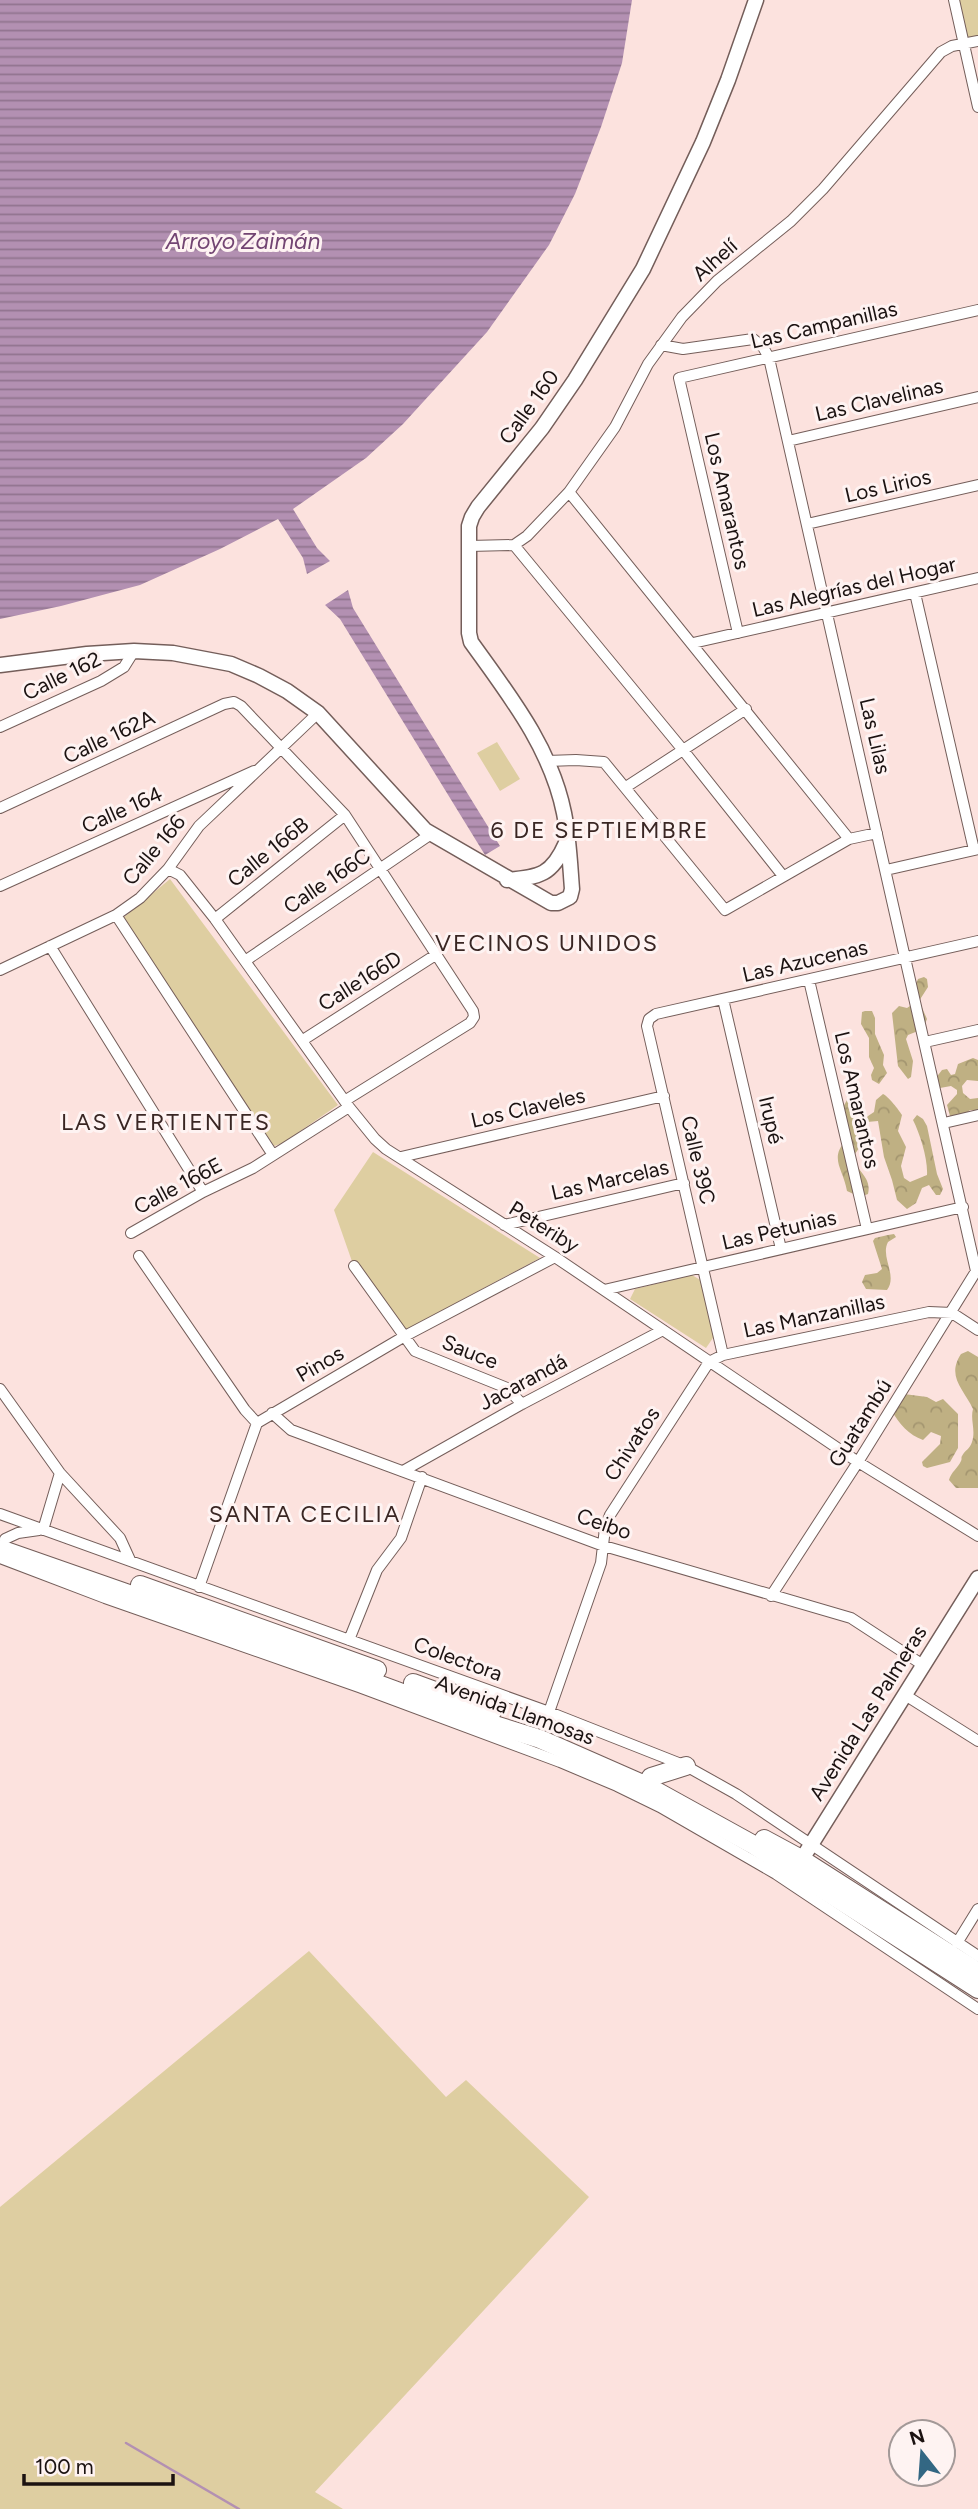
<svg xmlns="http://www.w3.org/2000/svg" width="978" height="2509" font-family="Figtree,sans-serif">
	<defs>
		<pattern id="forest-crowns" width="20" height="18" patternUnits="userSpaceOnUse" patternTransform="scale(1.75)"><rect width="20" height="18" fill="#bfb083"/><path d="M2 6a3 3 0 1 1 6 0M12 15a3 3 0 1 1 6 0" fill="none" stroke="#a49670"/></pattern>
		<pattern id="water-rules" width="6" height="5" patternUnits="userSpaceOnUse" patternTransform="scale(1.75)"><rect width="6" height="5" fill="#b390b2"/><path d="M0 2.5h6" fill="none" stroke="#91748f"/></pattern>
	</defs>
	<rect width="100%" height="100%" fill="#fce2de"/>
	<path fill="#decea1" d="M954,0H978V41L964,44Z
		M497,742L520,779L500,791L477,753Z
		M170,879L338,1105L283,1143L274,1146L123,918Z
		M373,1152L540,1258L400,1333L355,1270L334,1210Z
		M692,1275L702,1281L715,1335L706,1348L630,1299L635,1289Z
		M309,1951L446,2097L466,2080L589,2197L315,2492L343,2509H0V2207Z"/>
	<path fill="url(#forest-crowns)" d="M924,977L927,979L928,987L919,1001L927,1019L923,1029L908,1035L906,1039L913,1061L911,1077L908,1079L898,1066L892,1013L899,1006L907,1008L910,1006L911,995L918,979Z
		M865,1011H872L875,1018V1034L884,1055L883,1065L887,1073L879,1084L872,1080L871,1075L874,1068L869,1057V1038L861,1024L862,1012Z
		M973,1058L978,1060V1081L967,1080L962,1086L963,1093L970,1099L978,1098V1110H970L961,1118L951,1120L947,1105L957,1094V1090L951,1086L940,1088L937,1086L935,1079L942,1070L947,1069L951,1075L955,1074L958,1064Z
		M883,1094C888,1096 899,1110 902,1115L898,1131L906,1147L901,1166L904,1178L910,1182L927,1175C928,1159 920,1134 913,1120L917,1115L923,1119L927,1126L937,1174L943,1189L940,1195H936L929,1185L922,1188L916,1203L907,1209L897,1200L892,1180L884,1157L878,1121L867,1122L865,1118L874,1112L876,1100Z
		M847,1100L854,1102L855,1115L860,1121L857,1140L859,1148L853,1157C857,1172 872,1177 868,1194L860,1197L847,1191C843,1168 829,1159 846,1140L842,1109Z
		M888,1235L894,1234L896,1237L888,1242C880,1257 898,1275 887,1290L866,1289L862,1282L865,1275L877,1273L882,1269L873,1241L875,1238Z
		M968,1351L978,1357V1488H956L949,1480C951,1472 958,1468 961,1461C962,1459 961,1457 962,1456C965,1450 970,1449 972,1442C976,1430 970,1420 973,1409C964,1389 946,1377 961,1354Z
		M904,1394L927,1397L936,1402L943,1399L958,1414V1448L950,1462L927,1468L923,1466L922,1462L940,1444L941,1436L931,1432L923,1440C909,1435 899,1424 892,1411Z"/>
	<path fill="url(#water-rules)" d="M0,0H632L622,63L601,127L575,194L549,245L487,332L403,424L366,458L293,509L317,548L330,561L307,574L303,558L278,519L220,549L140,585L61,606L0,619Z
		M348,590L353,608L500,846L485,855L340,619L325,605Z"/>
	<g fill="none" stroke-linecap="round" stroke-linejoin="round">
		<path stroke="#b390b2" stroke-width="2.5" d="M126,2443L239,2509"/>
		<g stroke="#745e5a" stroke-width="12">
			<path id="minor" d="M954,0L978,107
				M661,345L683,349L753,339L763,347L769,358L976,1271
				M788,441L978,397
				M569,492L849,839L877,833
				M807,524L978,485
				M514,545L527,536L569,492L615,427L648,364L682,317L717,281L791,221L823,189L941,52L952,46L978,41
				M469,546L514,545L683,750L783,876
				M915,593L974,850
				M738,633L679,378L978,310
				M693,643L978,578
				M0,727L101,681L124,667L134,651
				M547,761L576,760L604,762L725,910L849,839
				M626,787L746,709
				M0,808L224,704L234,702L241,706L345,815L473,1011L474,1017L470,1023L346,1100
				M168,869L180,875L215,919L349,1107L375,1139L386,1149L555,1257L858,1462L978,1536
				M886,870L978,849
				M0,886L254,771
				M116,915L273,1155
				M215,919L345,815
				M50,946L203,1192
				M245,961L431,834
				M0,970L116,915L140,898L168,869L199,826L318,713
				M809,980L867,1229
				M723,999L781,1249
				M303,1040L437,954
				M925,1042L978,1030
				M944,1123L978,1115
				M401,1157L664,1096
				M504,1225L684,1183
				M131,1233L203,1192L253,1168L349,1107
				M139,1256L245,1410L257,1423
				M354,1266L415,1351L507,1388L522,1404
				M604,1290L963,1207
				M723,1355L647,1026L649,1019L656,1014L978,941
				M0,1389L60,1473L120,1538L130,1560
				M272,1413L291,1430L604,1546L851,1618L923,1665
				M403,1471L522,1404L663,1330
				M0,1514L549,1712L686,1766L736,1794L978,1956
				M43,1530L60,1473
				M5,1539L18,1533L39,1530
				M0,1558L105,1598L359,1687L560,1762L617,1786L660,1807L776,1874L978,2009
				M199,1587L257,1423L405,1336L555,1257
				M771,1596L858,1462L978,1268
				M349,1640L377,1570L401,1538L422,1477
				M905,1695L978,1741
				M549,1712L601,1563L605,1528L610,1515L709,1362L723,1355L929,1312L952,1313L978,1330
				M957,1943L978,1909"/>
		</g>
		<g stroke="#745e5a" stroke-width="17">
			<path id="secondary" d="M0,665L87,654L134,651L173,653L231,664L259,676L287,691L318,713L425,830L551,903H558L570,897L572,889C570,864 569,838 564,813C551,748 509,695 471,642L469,633V526L472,517L478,507L542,428L575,380L643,269L703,142L728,80L756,0
				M507,880C540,877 552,875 566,843
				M797,1867L978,1578"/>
		</g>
		<g stroke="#745e5a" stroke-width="20">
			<path id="trunk" d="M0,1549L226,1628L459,1714L540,1739L647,1786L752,1844L978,1989
				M140,1585L377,1670
				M413,1683L492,1712
				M651,1777L686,1766
				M764,1839L801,1859L978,1972"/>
		</g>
		<use href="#minor" stroke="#fff" stroke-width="10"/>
		<use href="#secondary" stroke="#fff" stroke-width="14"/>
		<use href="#trunk" stroke="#fff" stroke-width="18"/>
	</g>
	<g text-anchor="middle" stroke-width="6" stroke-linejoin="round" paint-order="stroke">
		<g font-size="21" fill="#1b1211" stroke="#fef3f2">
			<text transform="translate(715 260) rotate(-42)" y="7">Alhelí</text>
			<text transform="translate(824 325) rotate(-13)" y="7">Las Campanillas</text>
			<text transform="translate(879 400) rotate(-13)" y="7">Las Clavelinas</text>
			<text transform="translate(529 407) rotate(-54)" y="7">Calle 160</text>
			<text transform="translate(888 486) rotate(-13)" y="7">Los Lirios</text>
			<text transform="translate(727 501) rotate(77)" y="7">Los Amarantos</text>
			<text transform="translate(854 587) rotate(-13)" y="7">Las Alegrías del Hogar</text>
			<text transform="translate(62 676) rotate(-26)" y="7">Calle 162</text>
			<text transform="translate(875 736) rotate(77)" y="7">Las Lilas</text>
			<text transform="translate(109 737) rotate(-25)" y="7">Calle 162A</text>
			<text transform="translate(122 810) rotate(-24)" y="7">Calle 164</text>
			<text transform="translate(154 850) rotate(-50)" y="7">Calle 166</text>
			<text transform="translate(268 852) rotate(-39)" y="7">Calle 166B</text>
			<text transform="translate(327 881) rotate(-34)" y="7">Calle 166C</text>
			<text transform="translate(805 961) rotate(-13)" y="7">Las Azucenas</text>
			<text transform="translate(360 981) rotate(-32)" y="7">Calle166D</text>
			<text transform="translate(857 1100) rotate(77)" y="7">Los Amarantos</text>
			<text transform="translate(528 1108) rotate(-13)" y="7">Los Claveles</text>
			<text transform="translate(771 1120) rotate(77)" y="7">Irupé</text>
			<text transform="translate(698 1160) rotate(77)" y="7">Calle 39C</text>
			<text transform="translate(610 1180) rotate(-13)" y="7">Las Marcelas</text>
			<text transform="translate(178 1186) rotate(-28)" y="7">Calle 166E</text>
			<text transform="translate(544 1227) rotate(32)" y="7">Peteriby</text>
			<text transform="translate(779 1230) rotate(-13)" y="7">Las Petunias</text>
			<text transform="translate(814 1316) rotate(-12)" y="7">Las Manzanillas</text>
			<text transform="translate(470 1352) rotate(22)" y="7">Sauce</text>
			<text transform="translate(320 1364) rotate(-30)" y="7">Pinos</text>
			<text transform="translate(523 1382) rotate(-28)" y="7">Jacarandá</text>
			<text transform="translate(860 1423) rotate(-58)" y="7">Guatambú</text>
			<text transform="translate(632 1444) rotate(-57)" y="7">Chivatos</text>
			<text transform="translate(604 1524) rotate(19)" y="7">Ceibo</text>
			<text transform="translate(458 1659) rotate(20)" y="7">Colectora</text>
			<text transform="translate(515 1710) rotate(20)" y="7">Avenida Llamosas</text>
			<text transform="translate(868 1713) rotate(-58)" y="7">Avenida Las Palmeras</text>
		</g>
		<g font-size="23" font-style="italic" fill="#724472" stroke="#fef3f2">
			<text x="243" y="249">Arroyo Zaimán</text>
		</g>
		<g font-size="23" letter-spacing="2" fill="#392623" stroke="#fef3f2">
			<text x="600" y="838">6 DE SEPTIEMBRE</text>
			<text x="547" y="951">VECINOS UNIDOS</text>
			<text x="166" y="1130">LAS VERTIENTES</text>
			<text x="305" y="1522">SANTA CECILIA</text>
		</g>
	</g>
	<g transform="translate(922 2453) rotate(343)"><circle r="33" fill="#fef3f2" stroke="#a39998" stroke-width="2"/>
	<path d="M0-5L12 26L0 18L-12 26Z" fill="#336783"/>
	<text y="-10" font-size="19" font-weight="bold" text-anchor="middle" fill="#1b1211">N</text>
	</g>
	<path d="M24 2474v10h149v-10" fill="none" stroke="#1b1211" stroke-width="3.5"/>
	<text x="35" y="2474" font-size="21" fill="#1b1211" stroke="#fef3f2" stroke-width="5" paint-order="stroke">100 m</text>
</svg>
